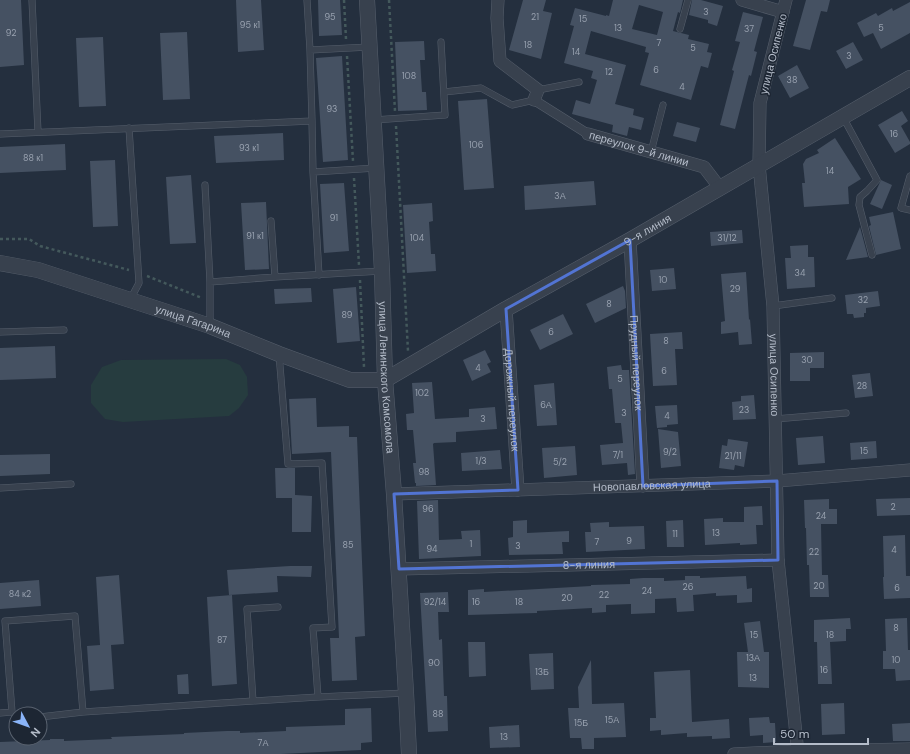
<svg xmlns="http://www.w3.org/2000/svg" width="910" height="754" font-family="'DM Sans',sans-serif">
	<rect width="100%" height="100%" fill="#242f3e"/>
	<path fill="#263c3f" d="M226,359L240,365L247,377L248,395L239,408L229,416L123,422L105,419L91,403V385L102,367L121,360Z"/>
	<path fill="#455162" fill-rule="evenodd" d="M0,0H21L24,65L0,67Z
		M236,0H261L264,50L238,52Z
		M318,0H340L342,35L319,36Z
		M523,0H546L543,11L552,13L541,59L509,50Z
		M613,0H683L680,13L678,12L673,31L689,35L688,39L709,44L707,52L712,53L708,68L701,66L691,100L640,85L649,53L645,52L646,47L591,31L585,54L626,65L615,104L634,109L633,115L644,118L641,130L629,127L627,136L612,132L613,125L572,114L576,100L590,104L597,80L591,78L593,71L564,63L574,26L570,25L575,8L606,16V15L609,16ZM639,5L663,12L657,35L632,29Z
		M692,0H701L723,6L717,26L708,23V20L689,15Z
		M806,0H830L827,12L821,11L810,50L793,46Z
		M910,2V33L881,49L873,33L864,37L857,23L876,13L878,16L892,8L893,11Z
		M743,12L763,17L754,51L757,52L751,76L749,75L735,129L720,125L734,71L732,70L740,42L735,41Z
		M187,32L190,99L163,100L160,33Z
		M103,37L106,106L79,107L76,38Z
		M424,41L425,60H420L422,92H426L427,110L398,111L395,42Z
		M853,42L863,60L846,69L836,51Z
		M342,56L348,160L323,162L316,58Z
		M797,65L809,88L790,98L778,76Z
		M487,99L494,188L464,190L458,101Z
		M902,111L908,121L901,126L910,142V144L895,153L878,125Z
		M677,122L700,128L696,142L673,136Z
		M283,133L284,160L216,163L214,136Z
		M835,138L861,179L848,187L849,204L804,207L802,183H805L803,164L806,159L819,153L817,150Z
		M65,144L66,170L0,173V147Z
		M115,160L118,226L93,227L90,161Z
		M191,175L196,243L170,244L166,177Z
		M881,180L892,185L882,209L870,204Z
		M594,181L596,205L525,210L524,186Z
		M344,183L349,251L324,253L320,184Z
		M266,202L269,269L245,270L241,203Z
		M432,203L433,221L429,222L431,254H435L436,271L407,273L403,205Z
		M893,212L901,249L876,255L869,226L871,225L869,217Z
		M860,227L868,257L846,260Z
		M742,230L743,243L711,246L710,232Z
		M808,245V257H814L815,287L787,289L785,258H791L790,246Z
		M674,268L676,289L652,291L650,270Z
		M746,272L749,320L750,319L752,344L739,345L738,332L721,334V322L725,321L721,274Z
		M623,286L625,291L626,308L595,323L586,304Z
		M356,287L360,341L337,343L333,289Z
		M311,288L312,302L275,304L274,289Z
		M878,291L880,306L866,308V313H864V317L854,318L853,314H847L845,295Z
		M563,314L573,334L540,350L530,330Z
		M682,332L683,349H675L677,385L653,386L650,334Z
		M55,346L56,378L0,380V348Z
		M485,350L491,362L487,364L491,372L472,381L463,360Z
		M824,352V368H810V381H790V353Z
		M621,365L622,370H629L635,474L628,475L627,463L602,465L600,445L623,443L621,423H615L612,389H609L607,367Z
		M870,373L873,396L855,398L852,375Z
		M432,382L435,419L469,417V409L495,407L497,429L456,432V442L434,443L433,444L436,485L416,486V483H415L413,463H416L413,430H407L406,414L414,413L412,383Z
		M554,383L557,425L537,426L534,385Z
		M754,395L756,419L733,420L732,402L741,401V396Z
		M316,398L317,427L349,426V437H357L365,636L355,637L357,680L332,681L330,638H339L331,452L292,454L289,399Z
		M677,405L678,424L667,425V427L657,428L655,406Z
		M658,429L678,432L681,466L661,468Z
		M823,436L825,463L798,465L796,438Z
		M728,439L748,442L744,467L735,465L734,470L719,468L722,445L727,446Z
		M876,441L877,458L851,460L850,443Z
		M575,446L577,475L544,478L542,448Z
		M500,450L502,469L462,471L461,453Z
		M50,454V474L0,476V455Z
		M275,468H295V495L312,496L311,532H292V498H276Z
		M910,498V515L877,516L876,499Z
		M829,499V509H837V524H821L822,575H828L829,597H810L809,565H807L806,528H805L804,500Z
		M438,500L439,540L462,539L461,531L480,530L481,556L419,559L417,501Z
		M762,506L763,525H756L757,544L740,545V543L705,545L704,519L723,518V522H744V507Z
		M527,520V533L569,531V542H562L563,554L509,555L508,538L513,537V521Z
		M683,520L684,547H667L666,521Z
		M609,522V527L644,526L645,549L586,552L585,532H591L590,523Z
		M905,535L906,576H910V598L884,599L883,577H884L883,536Z
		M290,566H312L311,577L277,576L278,592L229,595L227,570Z
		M119,575L124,644L111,645L114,689L90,691L87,646L100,645L96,577Z
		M685,576H700V578L746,576L747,589L752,588V602L737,603V595L716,596V593L693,595L694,611L677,612L676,598L655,599V613L631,614V604L606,605V612L592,613V608L537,611V613L468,615V590L484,589V592L591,586V585L630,584V579L643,578H664V581L685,580Z
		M39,580L41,606L0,609V583Z
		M448,592L449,612H438L439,640L442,639L444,696H447L448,731L428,732L420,593Z
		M232,595L237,684L212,686L207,597Z
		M850,618L851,629H846V641L830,642L832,684H818L817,642H814V620Z
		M907,618L908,650H910V680L896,681L895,669H883V651H886L885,619Z
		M760,621L764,652H769V688L738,687L737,652H748L744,623Z
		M468,642H485L486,676L469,677Z
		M553,653L554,689L531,690L529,654Z
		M591,660L592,704L624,703L626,737L594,738V749H582L581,738H570L568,708H579L578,687Z
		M690,670L692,722L729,719L730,738L712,739V736L687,737V733L661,735V730L650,731V718H656L654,672Z
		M188,674L189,694H178L177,675Z
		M844,703L845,734L822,735L821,704Z
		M371,708L372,742L361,743V750L281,754H0V742L50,740V739H64V741L112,739L111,737L184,734V733L227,731H240V733L286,731V727L345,725V709Z
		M769,717L770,723H775L776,742L763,743V735L750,736L749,718Z
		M910,723V741H893L892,724Z
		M519,725L520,747L490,748L489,727Z"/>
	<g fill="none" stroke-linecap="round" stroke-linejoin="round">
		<g stroke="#565f6c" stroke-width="7">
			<path id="service" d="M32,0L38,132
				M307,0L310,50L369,47
				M680,29L688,0
				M310,50L312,121
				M538,90L579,82
				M444,92L481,88L512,105L534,100
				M843,117L877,180L867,191L860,197L859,205L872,255
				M374,120L445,115L441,42
				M129,128L139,283L130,300
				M0,134L312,121L313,172L376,168
				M651,152L663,105
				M313,172L319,275
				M910,176L901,208L910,210
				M205,185L210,282
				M275,277L382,271
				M773,306L832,298
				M210,326V282L275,277L271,221
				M0,332L64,330
				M279,354L288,464L322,463L332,627L313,628L318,697
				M775,419L846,413
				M0,488L71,484
				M278,607L247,609L253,701L318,697L406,693
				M0,713L12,712L5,621L75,616L83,712
				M40,717L83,712L253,701"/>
		</g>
		<g stroke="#565f6c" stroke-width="10">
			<path id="pedestrian" d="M534,100L588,134"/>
		</g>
		<g stroke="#565f6c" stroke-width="13">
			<g id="minor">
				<path d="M498,0L497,18L500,61L538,90L534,100"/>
				<path d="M742,0L783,12"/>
				<path id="s1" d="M786,0L760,103L759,165L773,306L778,560L798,754"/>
				<path id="s2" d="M588,134L704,167L720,188"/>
				<path id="s3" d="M630,240L643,486"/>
				<path id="s4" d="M506,309L518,490"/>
				<path id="s5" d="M394,494L777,481L910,470"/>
				<path id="s6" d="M399,569L778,560"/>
				<path d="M734,754L798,751L910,749"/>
			</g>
		</g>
		<g stroke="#565f6c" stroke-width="16">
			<g id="tertiary">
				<path id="s7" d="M367,0L382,271L385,380L394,494L406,693L409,754"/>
				<path id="s8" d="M0,263L38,270L210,326L279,354L350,380H385L506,309L630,240L910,78"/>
			</g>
		</g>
		<path stroke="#44595c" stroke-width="2.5" stroke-dasharray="3 3" stroke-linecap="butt" d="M344,0L346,39
			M389,0L395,111
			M347,56L353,161
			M396,126L408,351
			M354,178L359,265
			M0,239H29L40,246L129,270
			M147,276L202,298
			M360,280L364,367"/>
		<use href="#service" stroke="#38414e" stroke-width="6"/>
		<use href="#pedestrian" stroke="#38414e" stroke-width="9"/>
		<use href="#minor" stroke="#38414e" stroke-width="12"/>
		<use href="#tertiary" stroke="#38414e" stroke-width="15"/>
	</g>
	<path fill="none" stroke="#5274d3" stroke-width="3" stroke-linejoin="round" d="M630,240L643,486L777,481L778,560L399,569L394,494L518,490L506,309Z"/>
	<g text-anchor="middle" stroke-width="3" stroke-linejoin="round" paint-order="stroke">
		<g font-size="9" fill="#98a1af">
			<text x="706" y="15">3</text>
			<text x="330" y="20">95</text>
			<text x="535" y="20">21</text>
			<text x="583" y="22">15</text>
			<text x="250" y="28">95 к1</text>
			<text x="618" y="31">13</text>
			<text x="881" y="31">5</text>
			<text x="749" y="32">37</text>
			<text x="11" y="36">92</text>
			<text x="659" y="46">7</text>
			<text x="528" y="48">18</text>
			<text x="693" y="51">5</text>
			<text x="576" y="55">14</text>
			<text x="849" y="59">3</text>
			<text x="656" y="73">6</text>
			<text x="609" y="75">12</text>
			<text x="409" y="79">108</text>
			<text x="792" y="83">38</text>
			<text x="682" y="90">4</text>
			<text x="332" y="112">93</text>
			<text x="894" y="137">16</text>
			<text x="476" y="148">106</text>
			<text x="249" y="151">93 к1</text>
			<text x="33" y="161">88 к1</text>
			<text x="830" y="174">14</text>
			<text x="560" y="199">3А</text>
			<text x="334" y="221">91</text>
			<text x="255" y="239">91 к1</text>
			<text x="417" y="241">104</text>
			<text x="727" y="241">31/12</text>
			<text x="800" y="276">34</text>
			<text x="663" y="283">10</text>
			<text x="735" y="292">29</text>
			<text x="863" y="303">32</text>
			<text x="609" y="307">8</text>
			<text x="347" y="318">89</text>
			<text x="551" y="335">6</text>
			<text x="666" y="344">8</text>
			<text x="807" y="363">30</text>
			<text x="478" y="371">4</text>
			<text x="664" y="374">6</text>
			<text x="620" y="382">5</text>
			<text x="862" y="389">28</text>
			<text x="422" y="396">102</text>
			<text x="546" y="408">6А</text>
			<text x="744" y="413">23</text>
			<text x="624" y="416">3</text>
			<text x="667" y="419">4</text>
			<text x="483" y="422">3</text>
			<text x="864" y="454">15</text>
			<text x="670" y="455">9/2</text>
			<text x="618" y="458">7/1</text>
			<text x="733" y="459">21/11</text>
			<text x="481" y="464">1/3</text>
			<text x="560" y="465">5/2</text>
			<text x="424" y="475">98</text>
			<text x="893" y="510">2</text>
			<text x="428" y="512">96</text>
			<text x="821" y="519">24</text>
			<text x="716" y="536">13</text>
			<text x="675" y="537">11</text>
			<text x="629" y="544">9</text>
			<text x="597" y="545">7</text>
			<text x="471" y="547">1</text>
			<text x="348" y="548">85</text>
			<text x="518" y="549">3</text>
			<text x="432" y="552">94</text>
			<text x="894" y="553">4</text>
			<text x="814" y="555">22</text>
			<text x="819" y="589">20</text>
			<text x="688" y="590">26</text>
			<text x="897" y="591">6</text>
			<text x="647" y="594">24</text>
			<text x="20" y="597">84 к2</text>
			<text x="604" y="598">22</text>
			<text x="567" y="601">20</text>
			<text x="435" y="605">92/14</text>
			<text x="476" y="605">16</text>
			<text x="519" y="605">18</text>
			<text x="896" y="631">8</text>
			<text x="754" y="638">15</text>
			<text x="830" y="638">18</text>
			<text x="222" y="643">87</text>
			<text x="753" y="661">13А</text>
			<text x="896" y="663">10</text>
			<text x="434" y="666">90</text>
			<text x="824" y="673">16</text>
			<text x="542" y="675">13Б</text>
			<text x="753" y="681">13</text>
			<text x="438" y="717">88</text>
			<text x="612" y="723">15А</text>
			<text x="581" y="726">15Б</text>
			<text x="504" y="740">13</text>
			<text x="263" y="746">7А</text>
		</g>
		<g font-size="11" fill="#b4bcc9" stroke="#1d2633">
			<text transform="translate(773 54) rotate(-76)" y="4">улица Осипенко</text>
			<text dy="4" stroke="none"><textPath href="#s2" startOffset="53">переулок 9-й линии</textPath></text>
			<text dy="4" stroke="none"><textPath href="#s8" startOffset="707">9-я линия</textPath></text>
			<text dy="4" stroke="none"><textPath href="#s8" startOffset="202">улица Гагарина</textPath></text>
			<text dy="4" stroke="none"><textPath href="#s3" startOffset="123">Прудный переулок</textPath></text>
			<text dy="4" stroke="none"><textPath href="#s1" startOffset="379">улица Осипенко</textPath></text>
			<text dy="4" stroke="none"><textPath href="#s7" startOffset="378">улица Ленинского Комсомола</textPath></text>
			<text dy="4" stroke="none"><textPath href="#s4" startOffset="91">Дорожный переулок</textPath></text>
			<text dy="4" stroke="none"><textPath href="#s5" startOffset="258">Новопавловская улица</textPath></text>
			<text dy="4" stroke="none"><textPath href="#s6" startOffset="190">8-я линия</textPath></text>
		</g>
	</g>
	<g transform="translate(28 726) rotate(131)"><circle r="19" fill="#1d2633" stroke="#59626f"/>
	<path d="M0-3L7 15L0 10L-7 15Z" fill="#8ab4f8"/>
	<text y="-6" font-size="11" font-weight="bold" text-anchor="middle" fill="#b4bcc9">N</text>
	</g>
	<path d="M774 738v6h94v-6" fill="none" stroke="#b4bcc9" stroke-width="2"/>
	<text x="780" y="738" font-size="12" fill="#b4bcc9" stroke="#1d2633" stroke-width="3" paint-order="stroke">50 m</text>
</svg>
